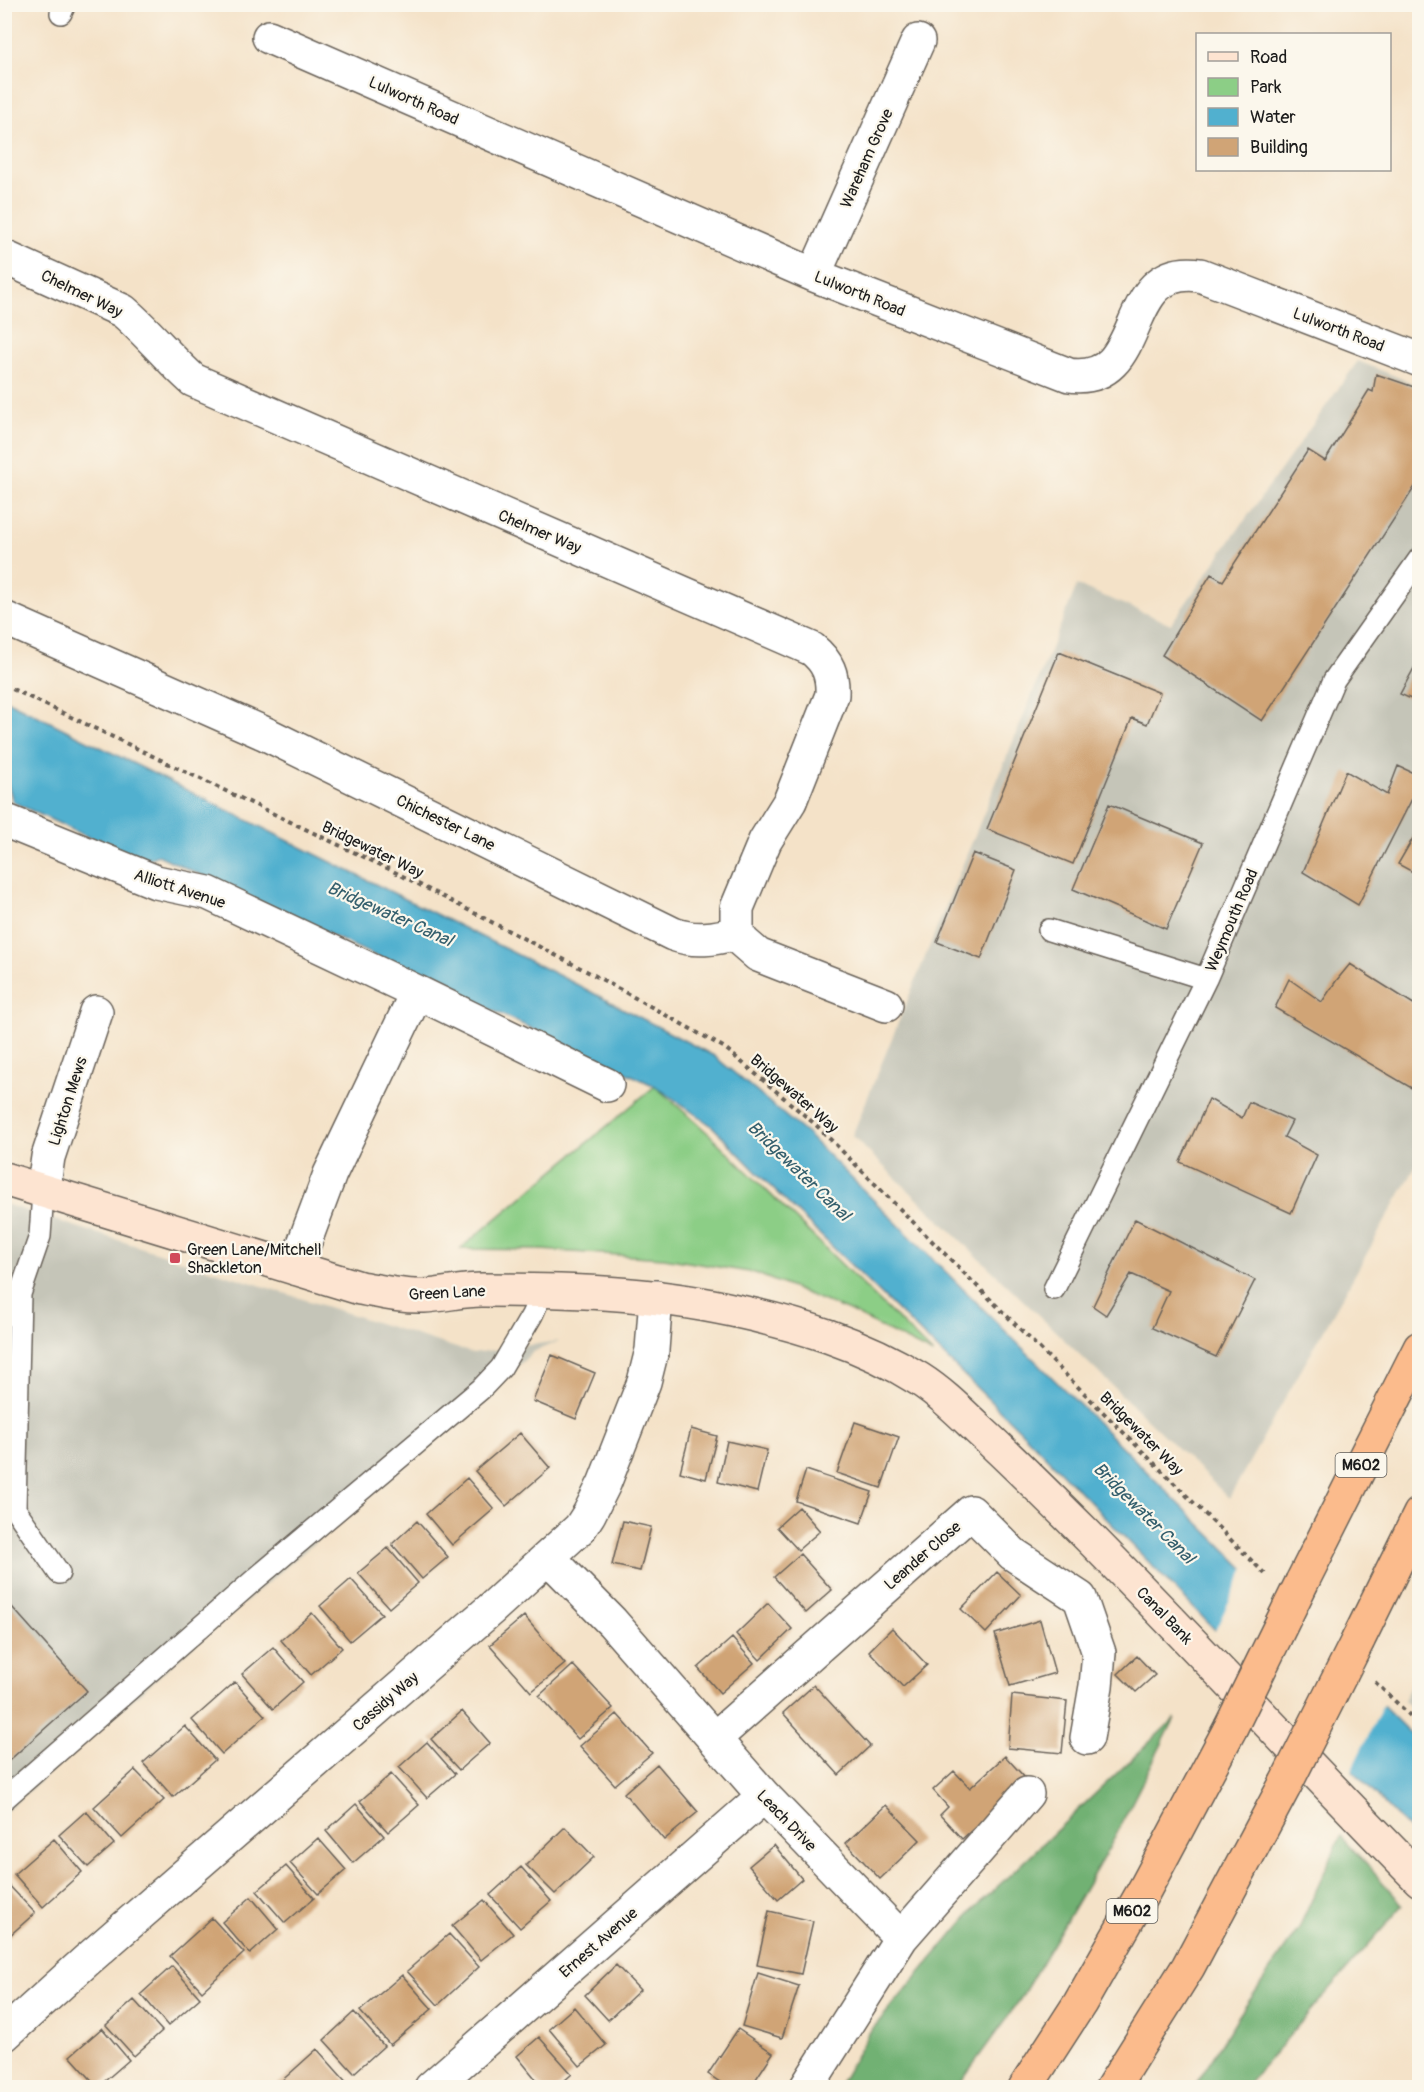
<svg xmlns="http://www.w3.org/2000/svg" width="1424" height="2092" font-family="Pangolin,sans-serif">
	<rect width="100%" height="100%" fill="#fbf7ec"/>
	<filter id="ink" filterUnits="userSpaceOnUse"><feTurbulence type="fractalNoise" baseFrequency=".0167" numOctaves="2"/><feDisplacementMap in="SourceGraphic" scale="12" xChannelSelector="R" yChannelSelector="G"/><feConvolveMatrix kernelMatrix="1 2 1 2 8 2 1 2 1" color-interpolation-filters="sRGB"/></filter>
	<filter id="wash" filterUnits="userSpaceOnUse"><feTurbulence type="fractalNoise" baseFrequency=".008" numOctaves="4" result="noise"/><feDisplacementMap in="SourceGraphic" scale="24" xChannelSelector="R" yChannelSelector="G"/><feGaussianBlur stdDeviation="1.35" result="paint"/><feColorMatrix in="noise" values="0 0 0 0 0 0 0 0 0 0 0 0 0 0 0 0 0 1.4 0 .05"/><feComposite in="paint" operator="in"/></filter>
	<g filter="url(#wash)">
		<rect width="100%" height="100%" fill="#f4e2c8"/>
		<path fill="#c5c5b8" d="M1358,361L1419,386V1161L1229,1498L852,1136L1077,585L1171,624Z
			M5,1204L472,1353L559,1341L533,1352L488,1394L182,1656L5,1812Z
			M1419,1667L1420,1714H1419L1403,1701Z"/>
		<path fill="#8cce86" stroke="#547551" stroke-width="1.5" d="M655,1086L709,1134L933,1354L849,1311L755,1273L664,1258L541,1250L460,1249Z"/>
		<path fill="#71b173" stroke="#466648" stroke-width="1.5" d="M1175,1718L1109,1848L1019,2001L957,2087H838L869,2033L977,1906Z
			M1341,1836L1403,1905L1250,2081L1249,2087H1194L1238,2017L1298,1930Z"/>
		<path fill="#51b0cf" stroke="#366676" stroke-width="1.5" d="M4,699L568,980L714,1056L808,1135L1419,1742V1839L1019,1429L768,1184L712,1126L655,1086L158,855L141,862L13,802L7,781L5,780Z"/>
		<path fill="#f4e2c8" d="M1246,1566L1384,1703L1350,1773L1214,1633Z"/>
		<g id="blocks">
			<path fill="#d0a476" d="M1376,374L1420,389V479L1262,721L1162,655L1211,574L1223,581L1308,450L1325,461L1369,390L1373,392Z
				M1059,652L1160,693L1147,724L1132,718L1073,864L987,829Z
				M1420,657V703L1400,694Z
				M1398,766L1420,776V783L1358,905L1303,872L1346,771L1387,795Z
				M1109,804L1203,843L1166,929L1073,889Z
				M1420,826V876L1398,864Z
				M973,853L1016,870L981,959L937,942Z
				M1350,964L1420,1008V1093L1275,1008L1289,979L1322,1002L1336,981Z
				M1209,1099L1242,1118L1249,1102L1292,1121L1284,1137L1317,1155L1291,1213L1180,1162Z
				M1135,1219L1255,1280L1216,1357L1152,1328L1169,1291L1131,1274L1106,1315L1093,1306Z
				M552,1355L595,1373L576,1419L533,1401Z
				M855,1422L899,1437L881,1488L837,1473Z
				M691,1429L717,1436L706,1479L680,1472Z
				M520,1433L550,1468L506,1506L475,1471Z
				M727,1441L767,1450L757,1492L718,1482Z
				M806,1470L872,1492L861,1523L796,1501Z
				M467,1478L494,1509L452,1545L426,1514Z
				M799,1507L820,1531L798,1550L777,1527Z
				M417,1521L448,1557L422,1579L392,1544Z
				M623,1521L651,1527L640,1571L612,1565Z
				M388,1548L418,1583L389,1608L358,1573Z
				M800,1554L832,1590L806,1613L774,1577Z
				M997,1572L1021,1595L986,1633L961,1609Z
				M351,1579L382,1614L350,1641L320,1606Z
				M4,1598L87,1691L4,1765Z
				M768,1603L792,1629L760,1660L736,1634Z
				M312,1613L342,1648L311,1675L281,1640Z
				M524,1616L565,1664L531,1692L490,1645Z
				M1040,1620L1055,1673L1010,1686L995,1634Z
				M892,1628L927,1665L903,1687L869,1651Z
				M732,1638L754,1663L720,1693L698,1668Z
				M273,1647L303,1682L273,1709L242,1674Z
				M1137,1656L1155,1675L1136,1692L1118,1674Z
				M573,1665L613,1708L578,1739L539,1696Z
				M235,1682L265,1716L222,1754L192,1720Z
				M814,1685L870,1746L839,1775L783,1713Z
				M1012,1695L1067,1701L1062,1753L1008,1748Z
				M462,1711L490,1743L459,1770L431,1739Z
				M617,1714L652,1753L615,1785L580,1746Z
				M185,1726L215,1760L173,1797L143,1763Z
				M427,1742L455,1774L427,1798L399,1767Z
				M1005,1756L1027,1780L962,1839L940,1815L948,1807L933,1790L954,1771L970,1788Z
				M657,1764L698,1812L664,1840L624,1793Z
				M135,1770L164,1800L122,1838L94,1807Z
				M391,1774L419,1805L388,1832L360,1801Z
				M356,1804L384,1836L353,1863L326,1831Z
				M886,1805L920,1840L880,1879L846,1843Z
				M86,1811L114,1844L88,1867L59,1835Z
				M565,1827L594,1857L555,1894L526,1865Z
				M318,1838L346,1870L318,1894L290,1863Z
				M54,1839L82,1872L43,1907L14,1874Z
				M774,1845L802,1879L778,1900L749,1866Z
				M286,1866L314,1898L285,1923L257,1891Z
				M521,1867L551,1901L520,1928L490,1895Z
				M4,1880L35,1913L8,1937L4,1933Z
				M251,1897L278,1929L250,1954L222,1922Z
				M484,1900L513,1934L481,1960L452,1926Z
				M769,1911L813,1921L801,1974L757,1965Z
				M212,1918L244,1953L202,1991L170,1956Z
				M449,1934L479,1967L438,2005L407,1971Z
				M616,1965L640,1990L608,2020L585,1995Z
				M172,1966L200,1998L168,2026L141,1994Z
				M758,1973L799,1986L782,2038L742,2026Z
				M402,1975L432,2009L390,2045L360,2011Z
				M134,2000L162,2031L134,2056L106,2025Z
				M574,2007L606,2045L580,2066L549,2029Z
				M354,2012L384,2046L354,2073L324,2040Z
				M102,2028L129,2060L98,2087L70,2056Z
				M738,2029L773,2053L750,2088H729L708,2074Z
				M539,2037L572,2074L556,2088H543L517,2056Z
				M317,2049L349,2085L346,2088H279L277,2085Z"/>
		</g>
	</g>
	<g filter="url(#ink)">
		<use href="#blocks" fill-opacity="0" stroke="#686158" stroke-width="1.5"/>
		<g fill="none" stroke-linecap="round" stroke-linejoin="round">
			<g stroke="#686158" stroke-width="24">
				<path id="service" d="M61,13L65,4
					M1049,930L1206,979
					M43,1192L40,1236L20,1294L15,1509L59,1573
					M1054,1289L1206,979L1334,680L1420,558
					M4,1799L253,1581L481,1389L501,1368L532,1315L543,1290"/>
			</g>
			<g stroke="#686158" stroke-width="36">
				<path id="minor" d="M269,37L814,275L1069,375C1151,386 1116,263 1200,275L1420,360
					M4,257L123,311C148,332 168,358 193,380L812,649C828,662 833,675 832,695L790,801L765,841L737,908V933L743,942L758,955L886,1005
					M814,275L918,41
					M4,618L266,734L673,934C694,942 715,939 737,933
					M4,820L156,882L208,893L417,992L330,1174L295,1268
					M417,992L607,1085
					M43,1192L48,1157L96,1012
					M548,1557L612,1622L764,1796L901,1938L1027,1794
					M714,1739L971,1512L1013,1554L1080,1598L1099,1653L1096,1686L1087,1738
					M4,2035L86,1961L491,1609L580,1528L589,1514L604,1484L644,1382L652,1350L656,1297
					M431,2088L764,1796
					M806,2088L901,1938"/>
			</g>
			<g stroke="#686158" stroke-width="36">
				<path id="secondary" d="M4,1179L360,1288C382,1292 403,1297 424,1296C444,1295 462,1290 482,1290C566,1290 650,1292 732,1310C797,1324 862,1343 919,1379C941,1393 959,1411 978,1429C1014,1462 1049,1497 1084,1532C1198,1647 1307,1765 1420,1880"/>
			</g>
			<g stroke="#686158" stroke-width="36">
				<path id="motorway" d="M1302,1582L1420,1348
					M1358,1640L1420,1514
					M1025,2088L1080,2003L1146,1887L1230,1729
					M1112,2088L1188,1967L1285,1785"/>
			</g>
			<path stroke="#686158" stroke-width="4" stroke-dasharray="4.5 4.5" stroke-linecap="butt" d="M4,685L389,869L594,975L725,1048L816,1125L1267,1576
				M1375,1682L1420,1725"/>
			<use href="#service" stroke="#fff" stroke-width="21"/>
			<use href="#minor" stroke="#fff" stroke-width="33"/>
			<use href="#secondary" stroke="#fde4d1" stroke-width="33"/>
			<use href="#motorway" stroke="#fbbb8c" stroke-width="33"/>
			<g stroke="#686158" stroke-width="36" stroke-linecap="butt">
				<path id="motorway-bridge" d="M1230,1729L1302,1582
					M1285,1785L1358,1640"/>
			</g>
			<use href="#motorway-bridge" stroke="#fbbb8c" stroke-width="33"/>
		</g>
	</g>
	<rect fill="#d1495b" stroke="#fbf7ec" stroke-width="2" x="169" y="1252" width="12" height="12" rx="3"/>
	<g text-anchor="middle" stroke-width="4.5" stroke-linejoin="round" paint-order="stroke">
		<g fill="#fbf7ec" stroke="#5f5e5a" stroke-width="1.5">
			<rect x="1335.5" y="1453" width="51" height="24" rx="4.5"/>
			<rect x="1106.5" y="1899" width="51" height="24" rx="4.5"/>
		</g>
		<g font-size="15" font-weight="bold" fill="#1c1c1c">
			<text x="1361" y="1470">M602</text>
			<text x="1132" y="1916">M602</text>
		</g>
		<g font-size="16" fill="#1c1c1c" stroke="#fbf7ec">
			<text transform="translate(414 100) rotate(24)" y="6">Lulworth Road</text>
			<text transform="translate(866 158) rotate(-66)" y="6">Wareham Grove</text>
			<text transform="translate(82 293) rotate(26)" y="6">Chelmer Way</text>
			<text transform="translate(860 293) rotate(22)" y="6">Lulworth Road</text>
			<text transform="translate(1339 329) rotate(21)" y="6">Lulworth Road</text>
			<text transform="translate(540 531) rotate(23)" y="6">Chelmer Way</text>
			<text transform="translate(446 822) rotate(26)" y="6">Chichester Lane</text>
			<text transform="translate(373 849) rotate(26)" y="6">Bridgewater Way</text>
			<text transform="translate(180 888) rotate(18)" y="6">Alliott Avenue</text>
			<text transform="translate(1231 920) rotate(-67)" y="6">Weymouth Road</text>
			<text transform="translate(795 1093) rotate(41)" y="6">Bridgewater Way</text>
			<text transform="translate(67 1101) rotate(-72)" y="6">Lighton Mews</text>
			<text transform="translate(447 1292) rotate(-3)" y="6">Green Lane</text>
			<text transform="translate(1142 1433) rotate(45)" y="6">Bridgewater Way</text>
			<text transform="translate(922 1555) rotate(-41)" y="6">Leander Close</text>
			<text transform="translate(1165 1615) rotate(46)" y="6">Canal Bank</text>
			<text transform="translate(385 1701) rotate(-41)" y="6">Cassidy Way</text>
			<text transform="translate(787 1820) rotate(46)" y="6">Leach Drive</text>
			<text transform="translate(598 1942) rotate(-41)" y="6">Ernest Avenue</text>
		</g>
		<g font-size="16" fill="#1c1c1c" stroke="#fbf7ec" text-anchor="start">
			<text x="187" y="1255">Green Lane/Mitchell<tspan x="187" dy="18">Shackleton</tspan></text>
		</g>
		<g font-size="18" font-style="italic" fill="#345f6d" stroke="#fbf7ec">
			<text transform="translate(390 914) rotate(24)" y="6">Bridgewater Canal</text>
			<text transform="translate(799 1171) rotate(44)" y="6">Bridgewater Canal</text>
			<text transform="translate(1144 1513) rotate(45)" y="6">Bridgewater Canal</text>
		</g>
	</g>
	<rect width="1424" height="2092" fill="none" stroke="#fbf7ec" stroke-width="24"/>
	<rect x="1196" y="33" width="195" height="138" fill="#fbf7ec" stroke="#a29f99" stroke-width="1.5"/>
	<rect x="1208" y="52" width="30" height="9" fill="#fde4d1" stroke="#a29f99" stroke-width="1.5"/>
	<text x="1250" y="63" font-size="18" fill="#1c1c1c">Road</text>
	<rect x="1208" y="78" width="30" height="18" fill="#8cce86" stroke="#a29f99" stroke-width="1.5"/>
	<text x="1250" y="93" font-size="18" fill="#1c1c1c">Park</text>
	<rect x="1208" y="108" width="30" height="18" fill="#51b0cf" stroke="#a29f99" stroke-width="1.5"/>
	<text x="1250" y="123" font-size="18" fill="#1c1c1c">Water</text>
	<rect x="1208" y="138" width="30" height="18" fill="#d0a476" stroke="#a29f99" stroke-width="1.5"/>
	<text x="1250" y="153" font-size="18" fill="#1c1c1c">Building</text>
</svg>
